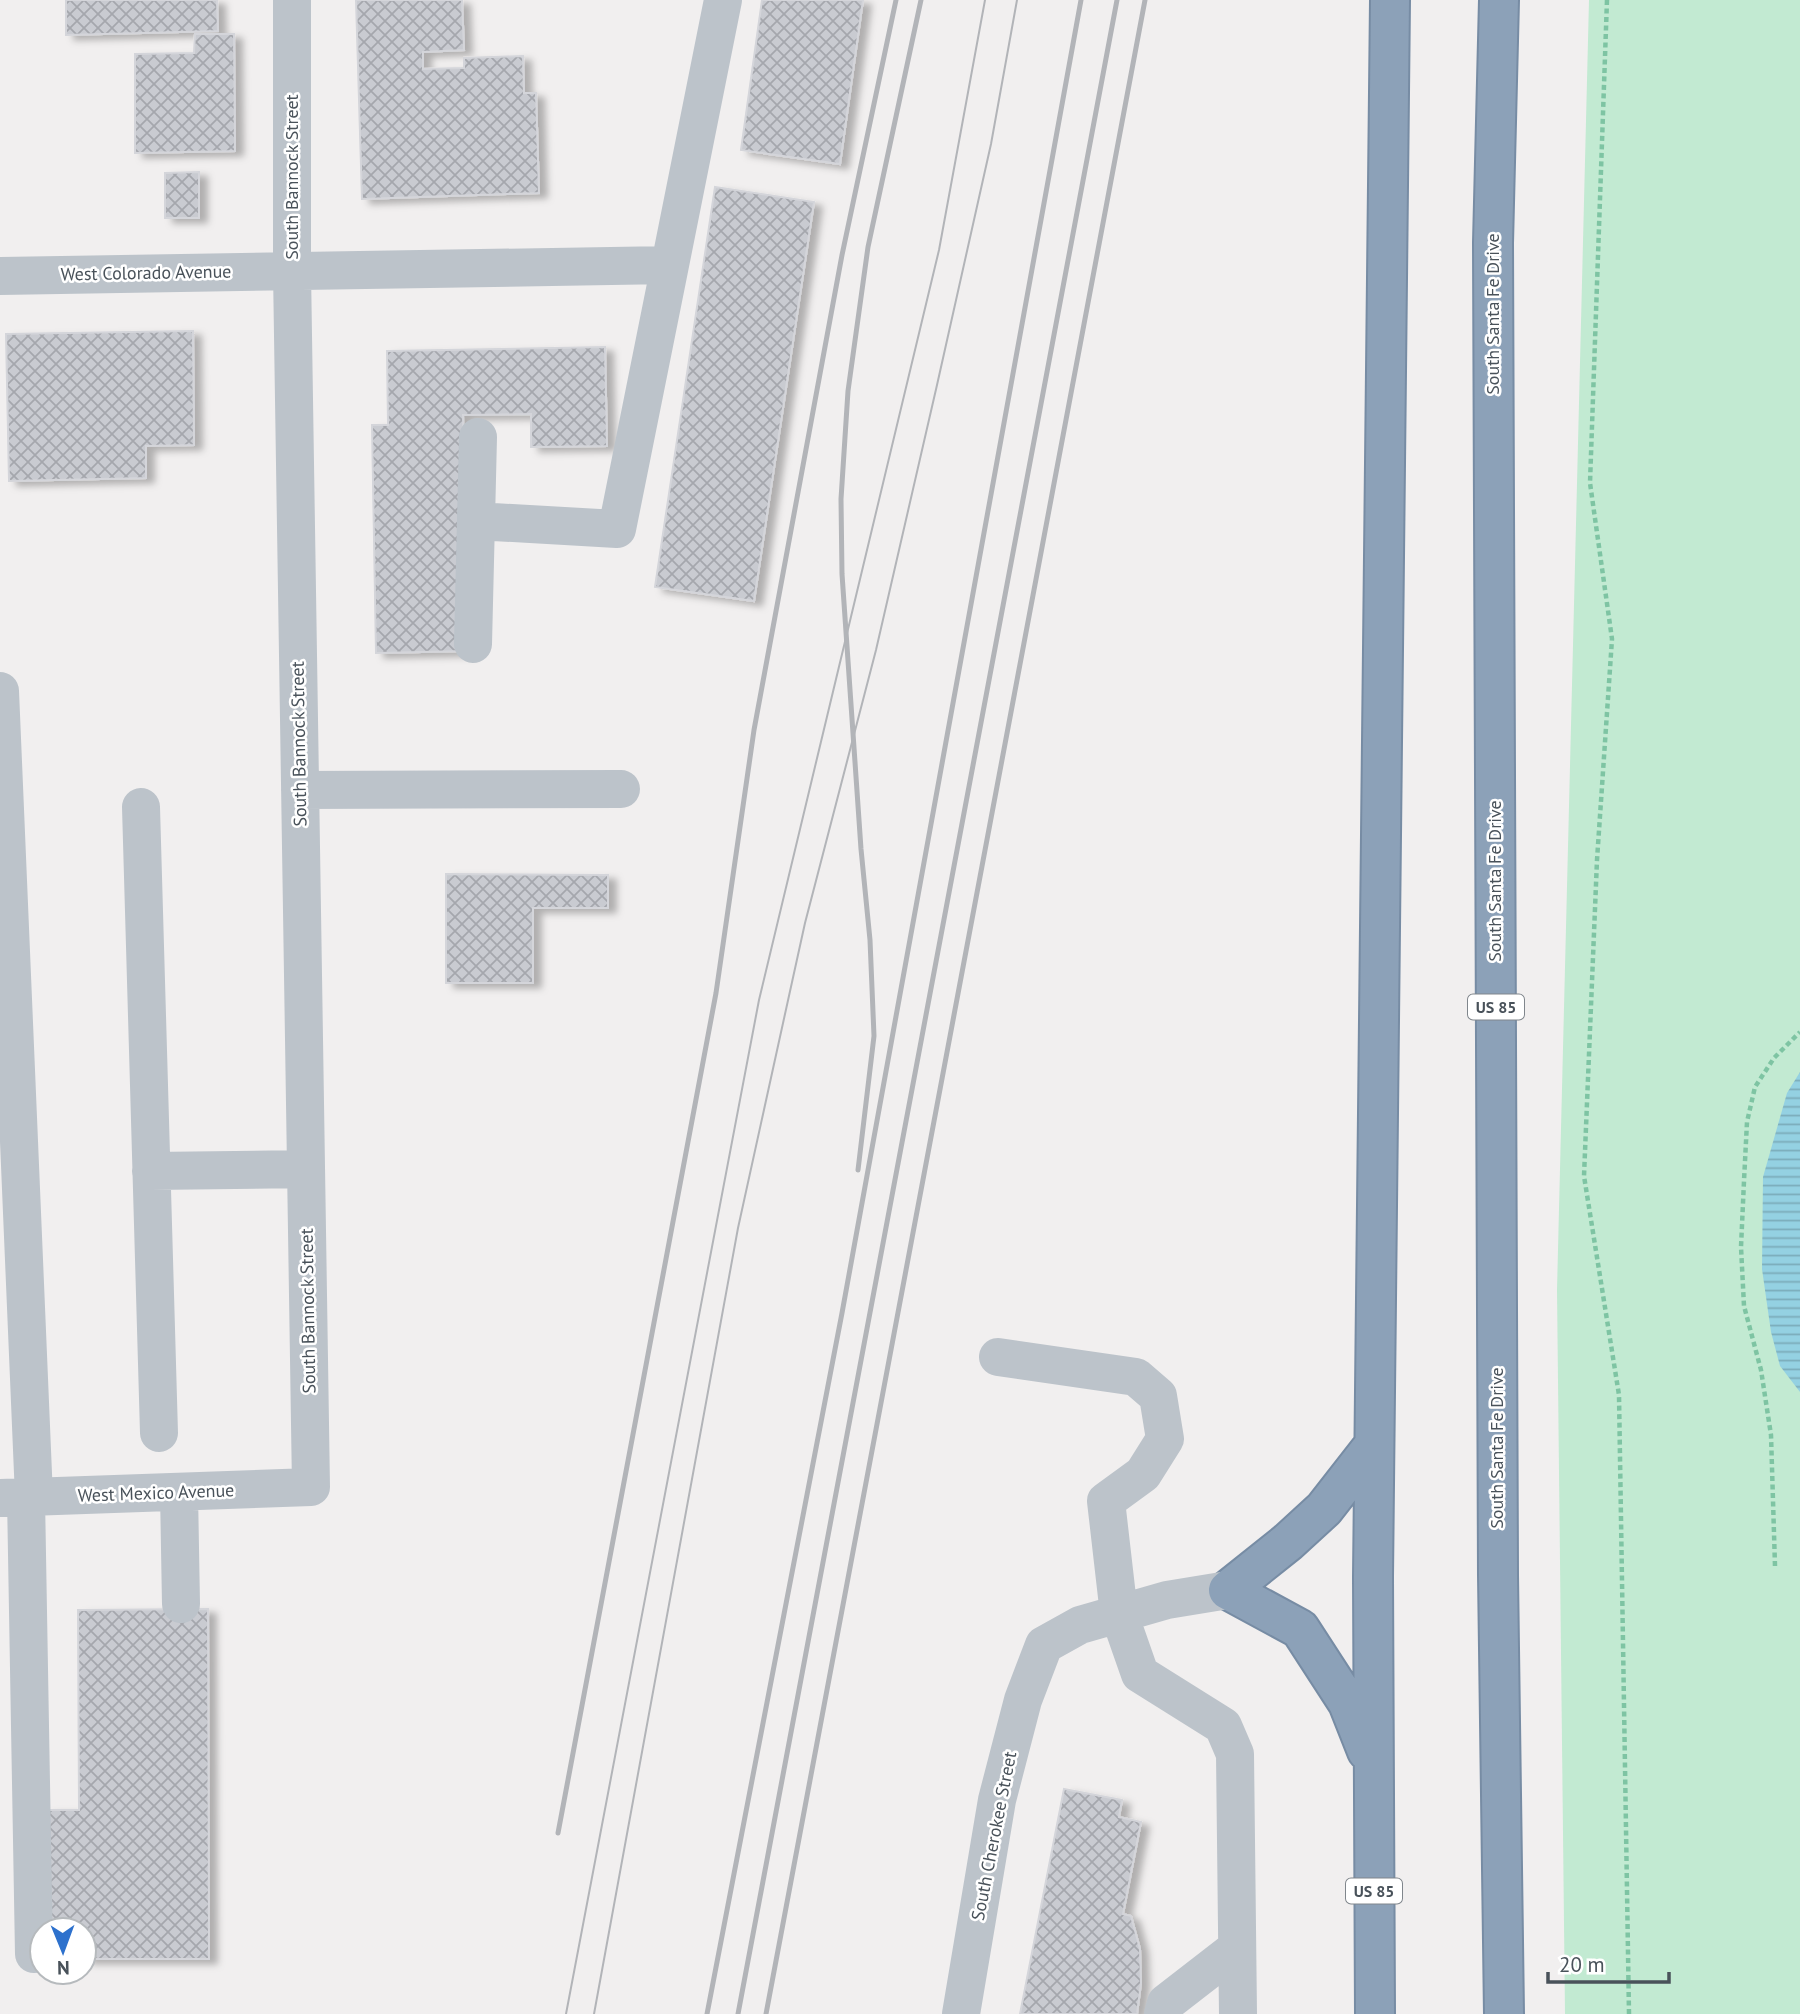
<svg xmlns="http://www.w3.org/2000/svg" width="1800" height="2014" font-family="'PT Sans',sans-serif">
	<defs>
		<pattern id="water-rules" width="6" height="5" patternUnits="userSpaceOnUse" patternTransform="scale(1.75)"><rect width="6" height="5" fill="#94d1e2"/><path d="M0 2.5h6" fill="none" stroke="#7bacba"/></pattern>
		<pattern id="building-cross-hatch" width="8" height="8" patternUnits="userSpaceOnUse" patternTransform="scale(1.75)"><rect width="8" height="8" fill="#c9cbd1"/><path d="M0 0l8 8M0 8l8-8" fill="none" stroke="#a5a7ad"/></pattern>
		<filter id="shadow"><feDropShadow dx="8" dy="4.5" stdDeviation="3.5" flood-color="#0004"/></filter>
	</defs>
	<rect width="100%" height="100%" fill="#f1efef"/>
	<path fill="#c2ead2" d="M1589,0H1800V2014H1565L1557,1290Z"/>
	<path fill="url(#water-rules)" d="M1800,1072V1392L1780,1366L1771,1332L1762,1269L1763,1177L1787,1093Z"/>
	<path fill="url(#building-cross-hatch)" stroke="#d4d5da" stroke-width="2" filter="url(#shadow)" d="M66,0H217L218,31L66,35Z
		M356,0H462L464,50L423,52V69L464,68V58L523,56L524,93H536L539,193L362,199Z
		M762,0H863L840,164L741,150Z
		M195,34H234L235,151L135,153V54L194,53Z
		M199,172V218H165V173Z
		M715,187L814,202L754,601L655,587Z
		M193,331L194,445L146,446V478L9,481L6,334Z
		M605,347L607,446L531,447V414L463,415L467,651L376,653L372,425H388L387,351Z
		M446,874L608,875V908H533V983H446Z
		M208,1609L209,1959H84V1930H47V1810H79L78,1610Z
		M1064,1789L1122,1800L1119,1817L1141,1822L1123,1914L1131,1916L1140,1949L1141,1983L1137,2014H1020Z"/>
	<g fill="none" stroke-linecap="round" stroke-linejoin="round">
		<g stroke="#778ca4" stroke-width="42">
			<path id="highway" d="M1499,0L1493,243L1498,1575L1504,2014
				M1367,1751L1348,1703L1300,1629L1228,1590L1288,1542L1324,1509L1374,1445
				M1375,2014L1373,1577L1390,0"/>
		</g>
		<path stroke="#7ec4a3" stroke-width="4.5" stroke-dasharray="5 3.5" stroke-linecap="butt" d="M1607,0L1590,483L1612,639L1597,860L1584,1176L1619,1395L1629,2014
			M1775,1566L1771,1435L1761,1370L1744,1306L1741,1247L1744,1181L1747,1122L1755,1087L1774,1058L1800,1032"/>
		<path stroke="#bcc3ca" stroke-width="38" d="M0,276L670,265L723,0
			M476,521L617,529L670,265
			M473,644L478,437
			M0,691L34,1497
			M300,790L621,789
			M141,807L159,1433
			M151,1171L306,1169
			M998,1357L1136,1377L1158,1396L1165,1439L1143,1474L1106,1501L1119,1614L1140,1674L1223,1726L1235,1754L1238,2014
			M179,1492L181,1604
			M26,1497L34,1954
			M0,1498L311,1487L292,271V0
			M961,2014L997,1800L1023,1700L1044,1645L1080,1625L1167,1600L1228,1590
			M1163,2014L1166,2003L1237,1948"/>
		<use href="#highway" stroke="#8ca1b8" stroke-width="38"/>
		<path stroke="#b2b4b8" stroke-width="2" d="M566,2014L759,1000L939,250L985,0
			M594,2014L738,1228L805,923L876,650L937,385L991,144L1017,0"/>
		<path stroke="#b2b4b8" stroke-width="5" d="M858,1170L874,1036L870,940L861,849L842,574L841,499L848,391L868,247L921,0
			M558,1833L716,993L754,730L842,255L896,0
			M707,2014L842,1313L1081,0
			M738,2014L1117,0
			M766,2014L1145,0"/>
	</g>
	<g text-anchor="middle" stroke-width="5" stroke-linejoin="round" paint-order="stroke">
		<g fill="#fff" stroke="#80868c" stroke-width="2">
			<rect x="1468" y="994.5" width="56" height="25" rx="5"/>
			<rect x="1346" y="1878.5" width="56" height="25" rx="5"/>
		</g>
		<g font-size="16" font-weight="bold" fill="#49525a">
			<text x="1496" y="1013">US 85</text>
			<text x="1374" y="1897">US 85</text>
		</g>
		<g font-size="18" fill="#49525a" stroke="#fff">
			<text transform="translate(292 177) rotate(-90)" y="6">South Bannock Street</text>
			<text transform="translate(146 273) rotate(-1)" y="6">West Colorado Avenue</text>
			<text transform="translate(1493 314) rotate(-90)" y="6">South Santa Fe Drive</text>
			<text transform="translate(299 744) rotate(-91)" y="6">South Bannock Street</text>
			<text transform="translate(1495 881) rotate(-90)" y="6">South Santa Fe Drive</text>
			<text transform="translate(308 1311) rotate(-91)" y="6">South Bannock Street</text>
			<text transform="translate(1497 1448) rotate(-90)" y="6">South Santa Fe Drive</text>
			<text transform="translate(156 1493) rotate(-2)" y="6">West Mexico Avenue</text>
			<text transform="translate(994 1836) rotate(-79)" y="6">South Cherokee Street</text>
		</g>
	</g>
	<g transform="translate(63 1951) rotate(179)"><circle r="33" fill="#ffffff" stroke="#b6babd" stroke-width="2"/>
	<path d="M0-5L12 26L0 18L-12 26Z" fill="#2d71cd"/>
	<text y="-10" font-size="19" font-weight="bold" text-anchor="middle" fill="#49525a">N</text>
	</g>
	<path d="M1548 1972v10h121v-10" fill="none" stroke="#49525a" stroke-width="3.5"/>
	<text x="1559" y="1972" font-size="21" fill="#49525a" stroke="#ffffff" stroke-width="5" paint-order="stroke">20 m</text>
</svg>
